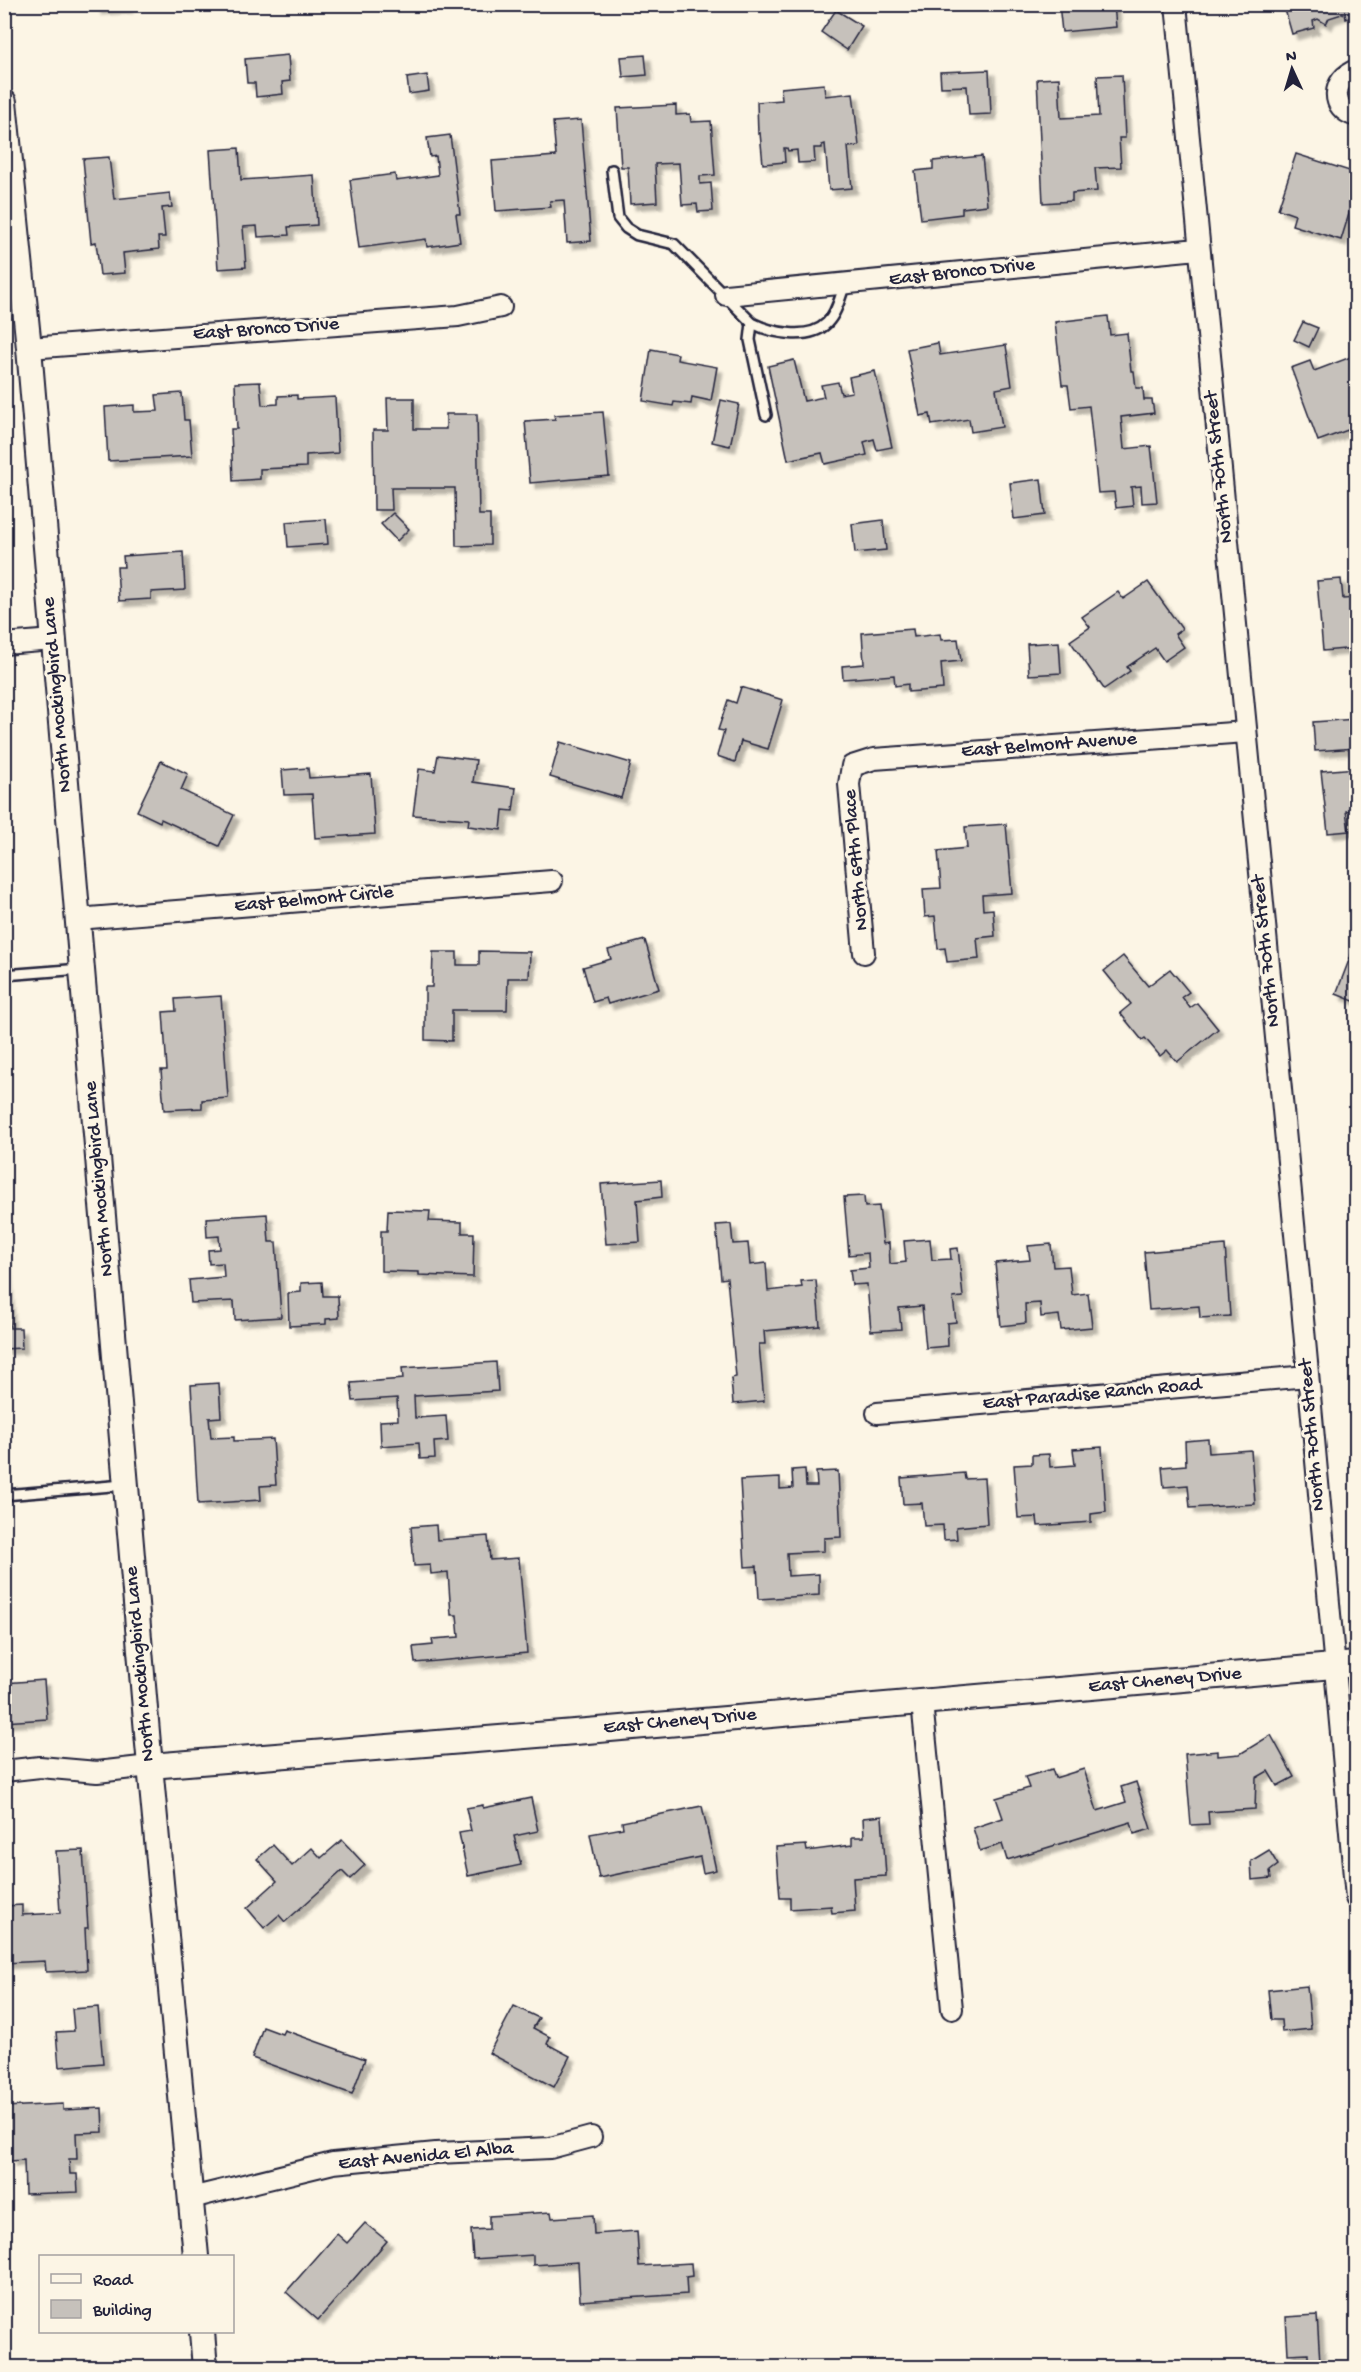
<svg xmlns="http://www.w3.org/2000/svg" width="1361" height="2372" viewBox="0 0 1361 2372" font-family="'Gochi Hand',sans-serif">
<defs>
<filter id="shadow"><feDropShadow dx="5.5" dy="5.5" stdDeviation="1.5" flood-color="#0004"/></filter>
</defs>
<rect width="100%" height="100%" fill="#fcf5e5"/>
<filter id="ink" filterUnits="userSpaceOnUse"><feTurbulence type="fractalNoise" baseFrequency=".0167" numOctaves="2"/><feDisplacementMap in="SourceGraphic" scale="12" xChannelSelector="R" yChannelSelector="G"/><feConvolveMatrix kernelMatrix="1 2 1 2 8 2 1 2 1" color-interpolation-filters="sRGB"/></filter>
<g filter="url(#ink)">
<g fill="#c6c1bb" stroke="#22223b" stroke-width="1.5" filter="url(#shadow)">
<polygon points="95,4 127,4 127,7 96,9"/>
<polygon points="1059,4 1114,4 1116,27 1062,32"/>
<polygon points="1281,4 1356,4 1356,16 1346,19 1345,13 1329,18 1326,24 1318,19 1313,21 1314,28 1292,34 1284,6 1281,7"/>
<polygon points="836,10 862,26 847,50 821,32"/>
<polygon points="288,55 290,81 282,82 283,94 256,97 255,83 247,83 245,59"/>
<polygon points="645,55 647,75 623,77 621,57"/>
<polygon points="989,70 991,114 969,115 967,86 941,87 940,72"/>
<polygon points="427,75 429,91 409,94 407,78"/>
<polygon points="1122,75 1125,138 1119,138 1121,167 1095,168 1097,191 1072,193 1072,201 1043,203 1037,79 1059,78 1061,118 1099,116 1097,76"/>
<polygon points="824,84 825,96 853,93 859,146 848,147 852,188 829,190 825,144 822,145 822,148 814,148 815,162 798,163 797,150 788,151 787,148 784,148 785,162 763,164 760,133 758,134 757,102 782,100 781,88"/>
<polygon points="676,105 676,115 690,114 691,122 711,121 715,175 700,176 700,184 711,183 713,211 698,212 697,204 682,205 679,163 655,164 657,202 630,204 628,167 621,167 617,108"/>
<polygon points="581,120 591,241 567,243 564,200 550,201 551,207 496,211 492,161 556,156 553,122"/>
<polygon points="450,135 460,214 456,214 460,242 427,247 426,239 359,248 350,180 395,174 396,181 438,175 436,156 430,157 427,138"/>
<polygon points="239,148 241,180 314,175 317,225 288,227 289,235 258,237 257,226 243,227 246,267 218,269 210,150"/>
<polygon points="1296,154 1356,173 1356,206 1352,204 1341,240 1292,225 1295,215 1278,209"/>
<polygon points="982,156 987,205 962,208 962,214 921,219 915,171 933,169 933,161"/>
<polygon points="109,157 114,199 170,193 172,207 162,208 165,237 158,237 159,249 123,253 125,273 100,275 96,242 91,243 83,159"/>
<polygon points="1108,316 1110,335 1127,333 1131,371 1134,371 1136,388 1143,388 1144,400 1152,400 1154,413 1121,417 1124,449 1151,446 1157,502 1142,503 1141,486 1131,487 1133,506 1116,508 1114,492 1098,493 1089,406 1071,408 1068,385 1062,385 1055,322"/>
<polygon points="1303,322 1318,328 1309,347 1294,340"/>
<polygon points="938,343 940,355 1006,345 1012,386 996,389 1002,427 971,432 969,419 932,425 930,414 920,416 907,349"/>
<polygon points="651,349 678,354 677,360 717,367 711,401 692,397 691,404 674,402 673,406 643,401"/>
<polygon points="1356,355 1356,427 1318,441 1291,368 1310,361 1314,371"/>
<polygon points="794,360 804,401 824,397 821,385 838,382 841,394 852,392 849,377 875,371 892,447 877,450 874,439 864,442 867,455 825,464 822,453 788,460 768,366"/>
<polygon points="260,382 262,405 278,404 278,396 297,395 297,399 335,397 338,453 306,455 306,467 260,469 260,479 233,481 231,429 237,429 235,383"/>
<polygon points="182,393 184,420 189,420 192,456 108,461 105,407 134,405 134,412 158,411 156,395"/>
<polygon points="387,398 414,398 414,429 446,429 446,414 477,414 479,515 490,515 490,545 456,546 455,488 391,488 392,510 374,510 373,430 388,430"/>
<polygon points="721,400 739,404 730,446 712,442"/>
<polygon points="603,412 609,476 530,483 525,421 555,419 554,415"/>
<polygon points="1041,479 1045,515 1014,519 1010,483"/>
<polygon points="393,513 409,529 397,541 381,524"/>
<polygon points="326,519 328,544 288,547 286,522"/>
<polygon points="883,520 886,550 855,553 852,524"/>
<polygon points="183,552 185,590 151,592 151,599 119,601 117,567 124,567 123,556"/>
<polygon points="1341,579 1343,599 1356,598 1356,648 1323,651 1317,581"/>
<polygon points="1148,582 1182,629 1175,634 1184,647 1164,661 1155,648 1127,667 1130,671 1104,689 1070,641 1090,627 1082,617 1118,592 1123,599"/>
<polygon points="913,629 914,637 940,634 941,640 958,639 961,661 941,663 943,689 908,692 908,684 895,686 894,675 843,679 842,666 864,664 862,633"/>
<polygon points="1059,642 1061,673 1029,675 1027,644"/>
<polygon points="741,687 783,700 768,749 741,741 735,762 717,756 724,731 718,730 728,700 736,703"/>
<polygon points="1356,719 1356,748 1315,751 1313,722"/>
<polygon points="560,742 631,763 621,798 550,777"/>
<polygon points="438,755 476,760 473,782 516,788 513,811 503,810 501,830 468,826 469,819 413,815 419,769 435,771"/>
<polygon points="161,761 188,774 181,790 234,815 219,846 161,819 160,822 137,811"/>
<polygon points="308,768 309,778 371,774 375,834 315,838 312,794 284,795 282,770"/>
<polygon points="1356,768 1356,810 1346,811 1349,831 1328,833 1321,771"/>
<polygon points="1006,824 1012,893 982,895 983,910 993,909 995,936 977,938 979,959 947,962 945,948 938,949 935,916 925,917 923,889 941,888 938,851 967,848 965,827"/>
<polygon points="645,940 659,989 608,1004 606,998 593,1002 583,967 611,959 608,950"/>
<polygon points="1356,942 1356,1002 1336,994"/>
<polygon points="479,951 530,952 529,978 508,978 507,1010 452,1010 452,1041 425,1040 425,987 432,987 433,952 457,952 457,965 479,965"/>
<polygon points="1123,956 1148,986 1170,969 1189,992 1182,997 1190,1008 1197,1003 1218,1029 1177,1062 1167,1050 1160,1056 1145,1038 1142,1040 1120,1013 1131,1004 1104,971"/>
<polygon points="221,996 228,1098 202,1100 202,1108 164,1110 161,1070 167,1070 163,1012 176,1011 175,999"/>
<polygon points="661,1180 662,1197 637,1200 640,1242 606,1244 601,1184"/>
<polygon points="864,1196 865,1207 879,1206 883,1244 889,1243 890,1264 906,1262 904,1241 930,1239 932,1260 951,1259 950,1249 958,1248 963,1297 953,1298 956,1322 947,1323 948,1346 926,1348 922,1306 899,1308 901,1329 871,1331 867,1284 852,1285 850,1270 869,1268 868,1253 849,1255 844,1197"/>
<polygon points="388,1210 430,1211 429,1221 462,1222 462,1233 474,1233 473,1277 419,1275 419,1272 381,1271 381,1231 387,1231"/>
<polygon points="267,1214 269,1242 276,1242 281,1317 235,1320 234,1301 191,1303 189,1280 224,1277 223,1263 209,1264 208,1250 220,1249 219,1236 207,1237 206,1218"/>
<polygon points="731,1224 733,1244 748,1243 750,1265 766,1263 768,1291 802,1287 801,1281 816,1280 820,1326 764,1331 765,1344 759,1344 764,1401 733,1404 731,1378 736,1377 727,1278 721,1279 716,1225"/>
<polygon points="4,1244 10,1328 21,1328 22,1348 4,1349"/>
<polygon points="1051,1244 1053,1267 1069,1266 1072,1295 1088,1293 1092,1327 1061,1330 1059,1315 1041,1317 1040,1303 1025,1304 1026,1323 1001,1326 995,1263 1030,1260 1028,1246"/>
<polygon points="1225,1245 1230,1316 1200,1318 1199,1306 1149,1310 1144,1252"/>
<polygon points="322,1282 323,1296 338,1296 339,1318 326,1319 326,1324 289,1326 288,1293 301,1292 301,1283"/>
<polygon points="496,1362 498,1391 414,1396 415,1418 446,1416 448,1441 434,1442 435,1458 420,1459 419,1443 381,1446 380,1421 398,1420 397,1398 353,1401 351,1383 403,1379 402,1368"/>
<polygon points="219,1383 221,1417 209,1418 211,1438 234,1437 234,1441 273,1439 276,1485 260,1486 261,1500 198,1504 191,1385"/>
<polygon points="1208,1439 1209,1453 1251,1450 1255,1504 1190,1508 1188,1485 1164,1487 1162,1467 1186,1465 1185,1441"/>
<polygon points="1102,1447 1106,1512 1091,1514 1091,1522 1038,1526 1037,1517 1018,1518 1014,1465 1032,1464 1032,1455 1049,1454 1050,1467 1075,1465 1073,1449"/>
<polygon points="805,1469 806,1486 817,1486 816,1472 838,1471 841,1537 824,1538 824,1551 787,1553 788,1576 819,1574 819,1595 759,1599 757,1566 745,1567 740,1480 780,1478 780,1489 793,1488 792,1470"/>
<polygon points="964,1473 965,1479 984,1478 987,1524 956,1527 957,1539 944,1540 943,1525 924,1526 922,1503 903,1504 901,1478"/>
<polygon points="436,1525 437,1540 488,1536 490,1560 519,1558 527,1653 415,1663 413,1647 433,1645 432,1639 459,1637 457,1615 451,1615 448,1572 431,1574 430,1565 414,1566 411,1527"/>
<polygon points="44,1680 47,1719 4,1722 4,1683"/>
<polygon points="1271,1735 1294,1777 1277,1786 1268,1771 1256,1778 1255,1809 1208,1812 1209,1824 1191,1825 1185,1754 1218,1751 1218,1756 1240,1754"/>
<polygon points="1052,1769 1055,1778 1084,1769 1097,1811 1126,1802 1121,1787 1136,1782 1151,1829 1134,1834 1131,1822 1007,1860 1002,1844 980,1851 973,1828 1003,1818 996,1798 1029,1788 1025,1777"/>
<polygon points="531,1798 538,1831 514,1836 521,1865 468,1876 459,1833 471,1831 466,1808 483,1805 483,1808"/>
<polygon points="702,1806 716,1870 703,1873 700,1857 599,1878 590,1834 623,1828 622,1822"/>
<polygon points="882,1816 886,1876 853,1878 855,1911 832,1913 831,1906 790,1909 790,1898 780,1898 776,1847 806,1845 807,1851 852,1845 852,1837 864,1837 863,1818"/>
<polygon points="342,1840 365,1865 350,1879 342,1871 285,1922 279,1915 264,1928 247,1908 277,1881 257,1859 273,1845 292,1866 312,1848 321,1858"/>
<polygon points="83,1850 88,1928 85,1928 87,1970 46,1972 45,1961 4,1963 4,1906 22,1905 22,1915 60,1913 56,1851"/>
<polygon points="1269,1850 1278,1865 1270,1871 1271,1878 1252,1880 1251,1861"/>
<polygon points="1307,1986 1311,2029 1282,2032 1281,2020 1271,2020 1268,1990"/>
<polygon points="514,2006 539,2018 533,2028 550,2037 547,2044 570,2056 554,2087 489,2053"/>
<polygon points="98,2007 103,2063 59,2067 56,2032 74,2031 72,2009"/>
<polygon points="263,2027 282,2034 284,2030 365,2059 352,2094 252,2058"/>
<polygon points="63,2104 63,2110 102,2108 103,2132 76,2133 77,2159 69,2159 70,2174 77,2174 78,2192 25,2194 24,2160 10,2161 9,2139 4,2139 4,2107"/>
<polygon points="551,2212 552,2218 593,2215 594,2234 637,2231 639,2266 691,2263 692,2276 686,2277 687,2294 580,2301 578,2262 533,2265 533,2255 473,2259 471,2230 489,2229 489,2216"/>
<polygon points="365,2223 387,2241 318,2320 286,2292 337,2234 347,2243"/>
<polygon points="1317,2315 1320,2362 1308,2362 1308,2353 1288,2354 1286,2317"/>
</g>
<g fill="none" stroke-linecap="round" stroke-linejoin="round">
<defs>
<g id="service">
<path d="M612,170L618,218L626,228L637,235L674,244L752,323C772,333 809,341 827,323C837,313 840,297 845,284"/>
<polyline points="752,323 750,340 766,415"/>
<polyline points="4,975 81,969"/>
<polyline points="4,1495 124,1485"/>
</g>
<g id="minor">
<polyline points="1176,4 1300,1286 1356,1898"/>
<path d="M1356,70C1332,79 1329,109 1356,116"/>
<polyline points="726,295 1198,249"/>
<polyline points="29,348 458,316 501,307"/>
<polyline points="4,644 53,640"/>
<polyline points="77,919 552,881"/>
<polyline points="864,953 849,784 852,766 874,759 1246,732"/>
<polyline points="877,1413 1308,1376"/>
<polyline points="922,1702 952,2009"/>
<polyline points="4,1771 40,1767 97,1772 150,1766"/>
<polyline points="191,2198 333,2163 436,2153 550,2148 591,2137"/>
</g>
<g id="tertiary">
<polyline points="4,102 29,348 148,1744 196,2256"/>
<polyline points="150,1766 587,1731 1356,1664"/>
<polyline points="202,2332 205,2368"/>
</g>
</defs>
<use href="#service" stroke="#22223b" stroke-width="14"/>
<use href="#minor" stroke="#22223b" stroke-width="24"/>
<use href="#tertiary" stroke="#22223b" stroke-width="28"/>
<use href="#service" stroke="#fcf5e5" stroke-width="9"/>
<use href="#minor" stroke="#fcf5e5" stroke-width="20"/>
<use href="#tertiary" stroke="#fcf5e5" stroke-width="24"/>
</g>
</g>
<g text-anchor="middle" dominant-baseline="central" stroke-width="6" stroke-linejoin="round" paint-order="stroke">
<g font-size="20" fill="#22223b" stroke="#fcf5e5">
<text transform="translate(962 273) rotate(-6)">East Bronco Drive</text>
<text transform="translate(266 330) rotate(-4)">East Bronco Drive</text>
<text transform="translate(1220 467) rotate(-96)">North 70th Street</text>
<text transform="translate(58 695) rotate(-95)">North Mockingbird Lane</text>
<text transform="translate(1049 746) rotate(-4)">East Belmont Avenue</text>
<text transform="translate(857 860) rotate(-95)">North 69th Place</text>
<text transform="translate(314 900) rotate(-5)">East Belmont Circle</text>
<text transform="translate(1267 951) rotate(-96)">North 70th Street</text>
<text transform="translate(100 1179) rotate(-95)">North Mockingbird Lane</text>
<text transform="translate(1092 1395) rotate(-5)">East Paradise Ranch Road</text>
<text transform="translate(1313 1435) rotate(-95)">North 70th Street</text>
<text transform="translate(141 1664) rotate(-95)">North Mockingbird Lane</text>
<text transform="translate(1165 1681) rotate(-5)">East Cheney Drive</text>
<text transform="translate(680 1722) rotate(-5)">East Cheney Drive</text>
<text transform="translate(426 2157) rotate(-5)">East Avenida El Alba</text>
</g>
</g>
<rect width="1361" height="2372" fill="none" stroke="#fcf5e5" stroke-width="24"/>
<rect x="12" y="12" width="1337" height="2348" fill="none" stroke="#22223b" stroke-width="2" filter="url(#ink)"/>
<rect x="39" y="2255" width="195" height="78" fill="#fcf5e5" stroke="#a5a1a1" stroke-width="1.5"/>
<rect x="51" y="2274" width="30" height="9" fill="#fcf5e5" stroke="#a5a1a1" stroke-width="1.5"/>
<text x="93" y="2285" font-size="18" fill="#22223b">Road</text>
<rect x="51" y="2300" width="30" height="18" fill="#c6c1bb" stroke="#a5a1a1" stroke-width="1.5"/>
<text x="93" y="2315" font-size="18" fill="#22223b">Building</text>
<g transform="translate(1292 69) rotate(356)" stroke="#fcf5e5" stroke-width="4.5" paint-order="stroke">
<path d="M0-4.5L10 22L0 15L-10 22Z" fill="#22223b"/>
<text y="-9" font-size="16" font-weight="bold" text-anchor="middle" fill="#22223b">N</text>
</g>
</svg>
